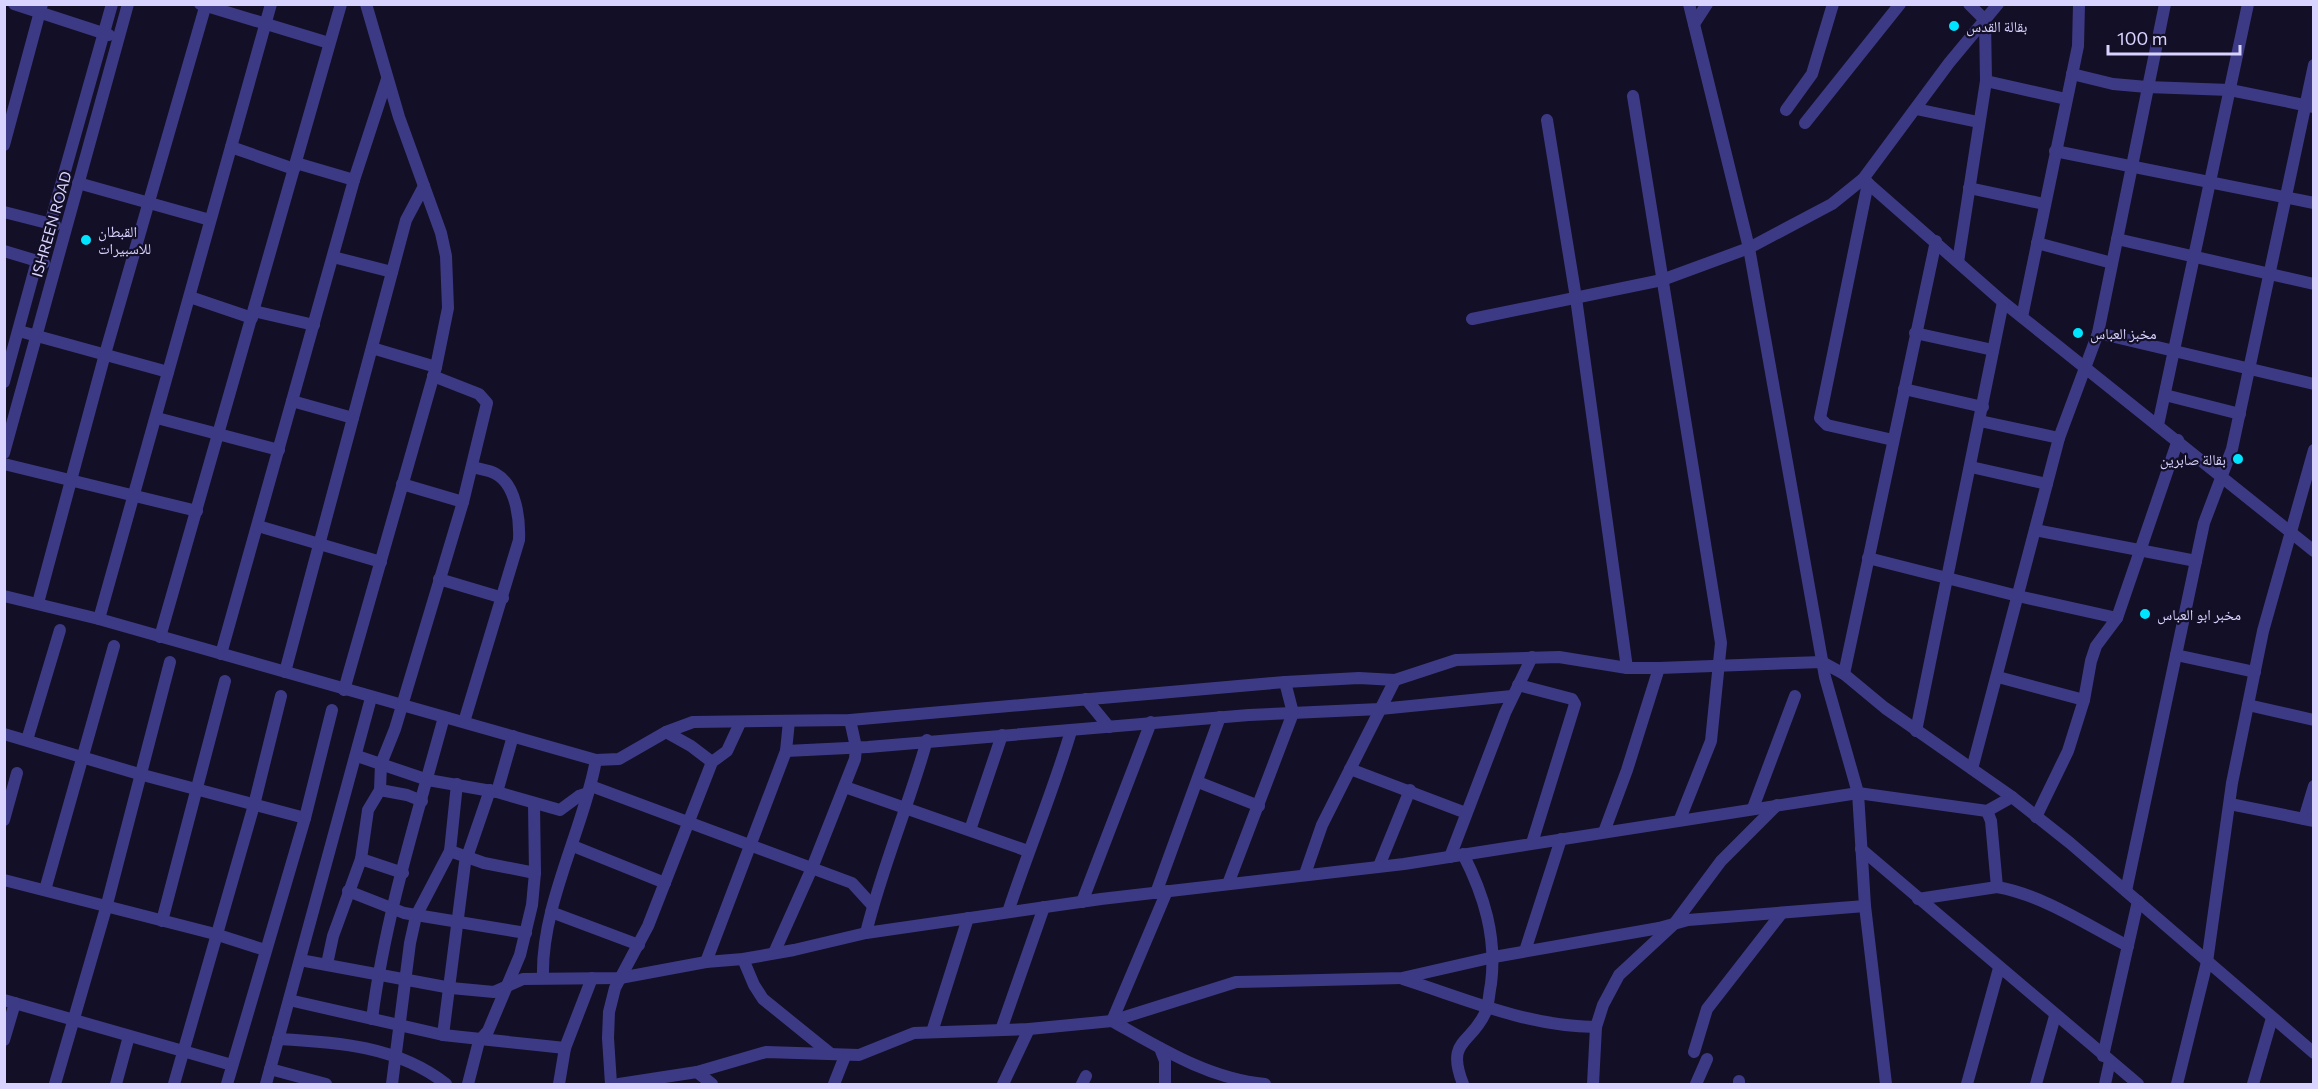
<svg xmlns="http://www.w3.org/2000/svg" width="2318" height="1089" viewBox="0 0 2318 1089" font-family="Commissioner,'Noto Naskh Arabic',sans-serif">
<rect width="100%" height="100%" fill="#130f26"/>
<g fill="none" stroke-linecap="round" stroke-linejoin="round">
<g stroke="#3d3a85" stroke-width="12">
<polyline points="14,4 109,35"/>
<polyline points="200,4 329,43"/>
<polyline points="1689,4 1749,248 1825,677 1858,793 1865,906 1886,1084"/>
<polyline points="1694,24 1707,4"/>
<polyline points="2072,74 2113,84 2147,87 2230,90 2314,107"/>
<polyline points="1986,81 2066,99"/>
<polyline points="1633,96 1721,643 1711,741 1680,819"/>
<polyline points="1916,109 1978,122"/>
<polyline points="1786,110 1812,74 1833,4"/>
<polyline points="1547,120 1576,298 1627,668"/>
<polyline points="1805,123 1900,4"/>
<polyline points="4,145 42,4"/>
<polyline points="231,147 294,169"/>
<polyline points="2055,151 2314,203"/>
<polyline points="296,163 354,180"/>
<polyline points="1863,179 2003,302 2314,551"/>
<polyline points="78,183 210,220"/>
<polyline points="1868,183 1820,418 1827,425 1893,440"/>
<polyline points="1969,188 2044,204"/>
<polyline points="4,212 55,225"/>
<polyline points="50,224 112,4"/>
<polyline points="2117,239 2314,284"/>
<polyline points="2037,243 2112,263"/>
<polyline points="4,251 44,263"/>
<polyline points="333,257 392,272"/>
<polyline points="1958,262 1986,81 1985,20 1969,4"/>
<polyline points="190,297 252,318"/>
<polyline points="254,311 314,325"/>
<polyline points="2022,317 2078,46 2079,4"/>
<polyline points="1472,319 1662,280 1749,248 1832,204 1863,179 1949,63 1998,4"/>
<polyline points="19,331 168,372"/>
<polyline points="1915,333 1993,350"/>
<polyline points="2098,333 2314,384"/>
<polyline points="372,348 436,367"/>
<polyline points="4,382 37,261"/>
<polyline points="1904,389 1983,407"/>
<polyline points="2165,395 2240,414"/>
<polyline points="292,401 353,418"/>
<polyline points="157,418 279,450"/>
<polyline points="1980,421 2059,438"/>
<polyline points="2158,425 2248,4"/>
<polyline points="4,453 128,4"/>
<polyline points="4,464 197,511"/>
<polyline points="1971,467 2047,484"/>
<polyline points="402,484 463,502"/>
<polyline points="258,526 381,562"/>
<polyline points="2035,530 2196,561"/>
<polyline points="1868,558 2018,596 2117,618"/>
<polyline points="439,579 503,598"/>
<polyline points="4,596 99,619 596,760 619,759 666,732 693,722 850,720 1285,682 1359,678 1395,680 1456,660 1559,657 1627,668 1659,668 1822,662 1844,674 1885,708 2012,797 2070,843 2314,1053"/>
<polyline points="38,603 105,354 206,4"/>
<polyline points="99,619 271,4"/>
<polyline points="160,637 341,4"/>
<polyline points="221,654 354,180 387,79"/>
<polyline points="2176,655 2255,672"/>
<polyline points="285,672 406,220 424,186"/>
<polyline points="1844,674 1936,241"/>
<polyline points="1998,677 2084,700"/>
<polyline points="1518,685 1572,699 1575,704 1532,843"/>
<polyline points="344,690 436,367 448,308 446,256 441,233 399,117 366,4"/>
<polyline points="1086,699 1109,727"/>
<polyline points="2248,705 2314,720"/>
<path d="M464,722L519,540C520,519 516,485 496,474C489,470 479,469 472,467"/>
<polyline points="1916,731 2003,302"/>
<polyline points="666,732 691,746 712,762"/>
<polyline points="4,734 139,774 305,818"/>
<polyline points="27,740 60,630"/>
<polyline points="786,751 868,747 1249,715 1380,709 1512,696"/>
<polyline points="357,756 428,780 497,792 560,810 579,796 588,793"/>
<polyline points="1350,769 1466,813"/>
<polyline points="1972,769 2059,438 2098,333 2165,4"/>
<polyline points="1198,782 1259,806"/>
<polyline points="591,786 852,883 873,906"/>
<polyline points="845,787 1028,851"/>
<polyline points="380,790 407,795 422,801"/>
<polyline points="497,792 513,736"/>
<polyline points="2230,804 2314,821"/>
<polyline points="1753,808 1795,696"/>
<polyline points="1987,811 1991,821 1997,887"/>
<polyline points="2036,817 2068,751 2084,700 2091,661 2096,646 2117,618 2178,440"/>
<polyline points="2304,819 2314,786"/>
<polyline points="4,820 17,773"/>
<polyline points="970,830 1002,735"/>
<polyline points="1604,832 1627,770 1659,668"/>
<polyline points="573,846 665,883"/>
<polyline points="1861,849 2138,1084"/>
<polyline points="450,851 484,863 535,873"/>
<path d="M1463,854C1484,895 1497,937 1491,984C1489,993 1489,1003 1486,1011C1472,1045 1445,1038 1463,1084"/>
<polyline points="1450,857 1505,713 1532,657"/>
<polyline points="361,859 403,873"/>
<polyline points="1379,866 1410,790"/>
<polyline points="1305,874 1322,825 1395,680"/>
<polyline points="4,880 215,934 265,950"/>
<polyline points="1228,884 1293,713 1285,682"/>
<polyline points="45,890 114,646"/>
<polyline points="348,891 404,913 526,933"/>
<path d="M1167,891L1112,1021C1160,1048 1209,1079 1265,1084"/>
<polyline points="2126,891 2204,523 2232,449 2314,65"/>
<polyline points="1156,893 1220,717"/>
<path d="M1918,899L1997,887C2043,895 2087,925 2128,946"/>
<polyline points="1082,902 1151,722"/>
<polyline points="551,912 639,945"/>
<path d="M1008,912C1028,851 1053,792 1071,731"/>
<polyline points="162,921 225,681"/>
<path d="M866,933C882,867 909,805 927,740"/>
<polyline points="1525,951 1561,839"/>
<polyline points="774,953 812,868 855,759 856,747 850,720"/>
<polyline points="743,959 754,985 763,999 831,1054"/>
<polyline points="300,960 451,988 494,992 523,979 620,978 706,962 743,959 794,950 866,933 1101,899 1404,864 1858,793 1987,811 2012,797"/>
<polyline points="706,962 786,751 789,721"/>
<polyline points="327,964 333,936 361,859 368,810 380,790 381,764 395,729 463,502 487,403 479,394 433,376"/>
<path d="M543,977C541,905 583,831 596,760"/>
<path d="M1403,979C1469,1000 1526,1026 1596,1027"/>
<polyline points="4,1000 232,1065"/>
<polyline points="289,1000 443,1035 565,1048"/>
<path d="M372,1019C385,917 417,816 444,717"/>
<polyline points="1001,1030 1044,907"/>
<polyline points="932,1032 968,918"/>
<polyline points="443,1035 465,863 490,790"/>
<path d="M278,1039C337,1042 398,1046 446,1084"/>
<polyline points="4,1040 15,1003"/>
<polyline points="1160,1048 1165,1061 1165,1084"/>
<polyline points="1694,1052 1707,1009 1781,914"/>
<polyline points="2103,1056 2138,901"/>
<polyline points="270,1069 326,1084"/>
<polyline points="697,1072 712,1084"/>
<polyline points="55,1084 106,908 170,662"/>
<polyline points="116,1084 129,1036"/>
<polyline points="174,1084 254,805 281,696"/>
<polyline points="227,1084 305,818 332,710"/>
<polyline points="266,1084 371,698"/>
<polyline points="392,1084 410,943 416,916 450,851 457,784"/>
<polyline points="468,1084 479,1041 488,1031 520,955 532,905 535,873 534,804"/>
<polyline points="559,1084 565,1048 592,978"/>
<polyline points="611,1084 608,1038 609,1012 615,988 648,926 712,762 727,751 740,723"/>
<polyline points="619,1084 697,1072 766,1052 859,1055 914,1033 1029,1029 1112,1021 1236,982 1402,978 1494,957 1659,928 1688,920 1865,906"/>
<polyline points="834,1084 845,1056"/>
<polyline points="1003,1084 1029,1029"/>
<polyline points="1082,1084 1086,1076"/>
<polyline points="1593,1084 1596,1027 1603,1005 1619,975 1674,924 1721,861 1777,805"/>
<polyline points="1696,1084 1707,1059"/>
<polyline points="1739,1084 1739,1081"/>
<polyline points="1967,1084 1999,968"/>
<polyline points="2036,1084 2055,1016"/>
<polyline points="2105,1084 2110,1061"/>
<polyline points="2177,1084 2207,962 2232,783 2263,631 2314,450"/>
<polyline points="2253,1084 2272,1018"/>
</g>
</g>
<g fill="#00e5ff" stroke="#130f26" stroke-width="2">
<circle cx="1954" cy="26" r="6"/>
<circle cx="86" cy="240" r="6"/>
<circle cx="2078" cy="333" r="6"/>
<circle cx="2238" cy="459" r="6"/>
<circle cx="2145" cy="614" r="6"/>
</g>
<g text-anchor="middle" dominant-baseline="central" stroke-width="4.5" stroke-linejoin="round" paint-order="stroke">
<g font-size="15" fill="#d9d4ff" stroke="#130f26" text-anchor="start">
<text x="1966" y="26">بقالة القدس</text>
<text x="98" y="231">القبطان<tspan x="98" dy="17">للاسبيرات</tspan></text>
<text x="2090" y="333">مخبز العباس</text>
<text x="2226" y="459" text-anchor="end">بقالة صابرين</text>
<text x="2157" y="614">مخبر ابو العباس</text>
</g>
<g font-size="15" fill="#d9d4ff" stroke="#130f26">
<text transform="translate(51 224) rotate(-74)">ISHREEN ROAD</text>
</g>
</g>
<rect width="2318" height="1089" fill="none" stroke="#d9d4ff" stroke-width="12"/>
<path d="M2108 45v9h132v-9" fill="none" stroke="#d9d4ff" stroke-width="3"/>
<text x="2117" y="45" font-size="18" fill="#d9d4ff" stroke="#130f26" stroke-width="4.5" paint-order="stroke">100 m</text>
</svg>
